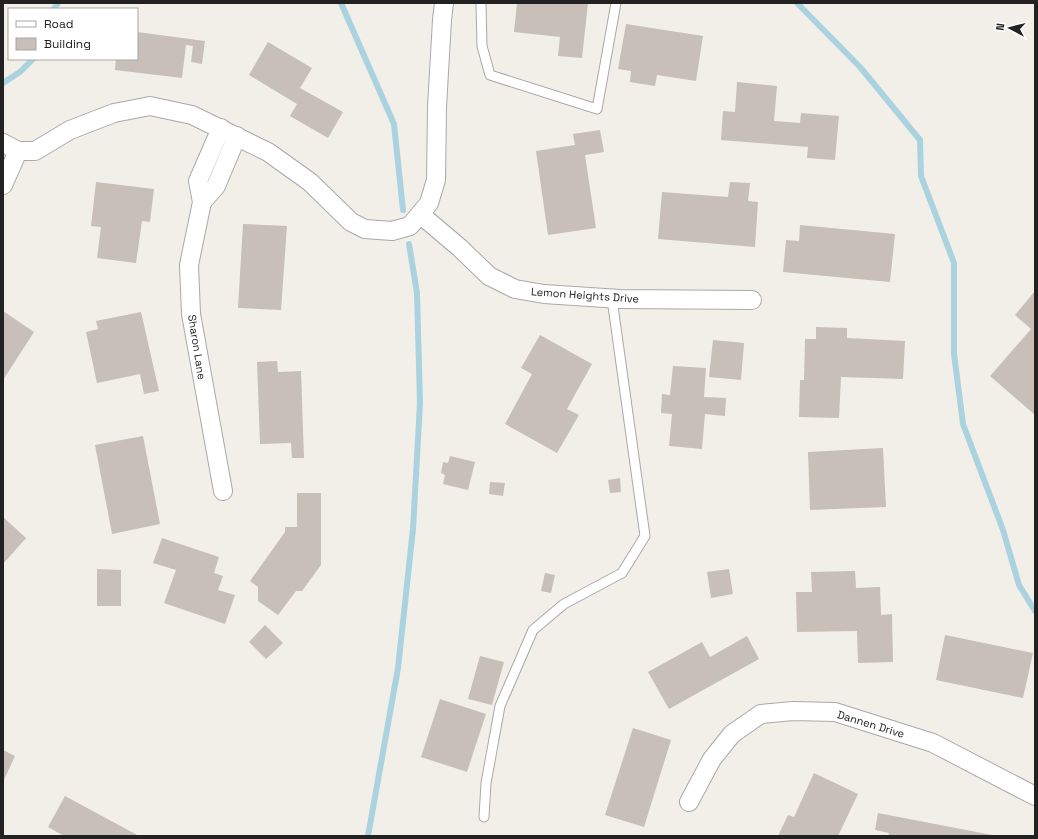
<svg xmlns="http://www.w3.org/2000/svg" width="1038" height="839" viewBox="0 0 1038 839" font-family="'Space Grotesk',sans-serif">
<rect width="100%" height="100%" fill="#f2efe9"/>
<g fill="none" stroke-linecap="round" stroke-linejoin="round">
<g stroke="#aad3df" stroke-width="6">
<polyline points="341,3 394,124 403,210"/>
<polyline points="797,3 860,67 920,140 921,176 954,263 954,354 963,424 1003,530 1019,585 1035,611"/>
<polyline points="54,9 58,3"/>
<polyline points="3,83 20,72 33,59"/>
<polyline points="368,836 398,668 413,529 420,403 417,293 409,244"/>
</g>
</g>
<g fill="#c7bfb8">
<polygon points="517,3 588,3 582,58 558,56 560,37 514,32"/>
<polygon points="626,24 703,36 696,81 657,75 655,86 630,82 631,71 618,69"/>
<polygon points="137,32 205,41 202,64 191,62 193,46 186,45 182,78 115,70 116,59 137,59"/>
<polygon points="268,42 312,68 300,88 343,112 328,138 290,116 297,104 249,75"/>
<polygon points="737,82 777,86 774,121 800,123 801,113 839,116 835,160 807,158 808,147 721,140 723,111 735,112"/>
<polygon points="600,130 604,152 585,155 596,228 548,235 536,151 575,145 573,134"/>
<polygon points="96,182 154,189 150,222 142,221 136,263 97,258 101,227 91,226"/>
<polygon points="730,182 750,183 748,201 758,202 755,247 658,239 662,192 728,197"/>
<polygon points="243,224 287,226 281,310 238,308"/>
<polygon points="800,225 895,234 890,282 783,272 786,240 799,241"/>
<polygon points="1035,291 1035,415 990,376 1031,329 1015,315"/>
<polygon points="3,311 34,332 3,380"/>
<polygon points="141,312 159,391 144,394 140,374 97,383 86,332 98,329 96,321"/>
<polygon points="816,327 847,328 847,338 905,341 903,379 841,377 839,418 799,417 800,380 804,380 805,339 816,339"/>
<polygon points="540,335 592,364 567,409 579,415 557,453 505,424 532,374 521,368"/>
<polygon points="713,340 744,343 741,380 709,377"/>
<polygon points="277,361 278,372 301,371 304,458 292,458 291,443 260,444 257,362"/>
<polygon points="673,366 706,368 704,397 726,398 725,416 705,414 702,449 669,446 672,414 661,413 662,394 670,395"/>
<polygon points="143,436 160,524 112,534 95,445"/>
<polygon points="883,448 886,507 810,510 808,452"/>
<polygon points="450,456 475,462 468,490 443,484 445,475 441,473 443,462 448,463"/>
<polygon points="620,478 621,492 610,493 608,480"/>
<polygon points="490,482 505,483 503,496 489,494"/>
<polygon points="297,493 321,493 321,565 302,591 296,591 278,615 258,601 258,587 250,581 285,532 285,527 297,527"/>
<polygon points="3,517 26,538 3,564"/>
<polygon points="162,538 219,557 214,573 223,576 218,590 235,595 225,624 164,603 176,570 153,563"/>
<polygon points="97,569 121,570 121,606 97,606"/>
<polygon points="729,569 733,594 711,598 707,572"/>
<polygon points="855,571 856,588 880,587 881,615 892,614 893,662 858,663 857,631 797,632 796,592 812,592 811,572"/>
<polygon points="545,573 555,575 551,593 541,591"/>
<polygon points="265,625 283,643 266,659 249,642"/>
<polygon points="945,635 1033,653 1023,698 936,680"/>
<polygon points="747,636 759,659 669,709 648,672 702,642 710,657"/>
<polygon points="480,656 504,662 492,705 468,699"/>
<polygon points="440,699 486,714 467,772 421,757"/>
<polygon points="633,728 671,740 644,827 605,815"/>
<polygon points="3,750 15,756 3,782"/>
<polygon points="814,773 858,794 838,836 778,836 788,815 794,817"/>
<polygon points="65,796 139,836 64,836 48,827"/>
<polygon points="878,813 992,835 992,836 888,836 889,833 875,830"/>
</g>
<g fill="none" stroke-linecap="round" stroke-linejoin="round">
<defs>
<g id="lane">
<polyline points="481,3 482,46 490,75 597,109 616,3"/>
<polyline points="484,817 486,783 500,706 533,630 564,604 622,573 645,536 612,299"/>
</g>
<g id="street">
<polyline points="221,128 198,181 202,202 189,265 191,314 223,491"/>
<polyline points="3,143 18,151 35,151 70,130 114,113 150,106 192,115 268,152 310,182 351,222 365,229 392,231 410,226 429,203 436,180 437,107 442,20 444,3"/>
<polyline points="3,185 18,151"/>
<polyline points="202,202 216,186 237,136"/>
<polyline points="421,215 460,248 489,276 515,289 544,294 620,299 752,300"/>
<polyline points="689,802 712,759 732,734 761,714 793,711 835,712 933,743 1035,796"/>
</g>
</defs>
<use href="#lane" stroke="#a9a9a9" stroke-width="11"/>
<use href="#street" stroke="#a9a9a9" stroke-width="20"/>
<use href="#lane" stroke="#fff" stroke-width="9"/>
<use href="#street" stroke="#fff" stroke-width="18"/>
</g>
<g text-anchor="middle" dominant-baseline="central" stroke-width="3.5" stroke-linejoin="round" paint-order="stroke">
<g font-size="11" fill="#222" stroke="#fff">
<text transform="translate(585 295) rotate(4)">Lemon Heights Drive</text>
<text transform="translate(197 347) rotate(81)">Sharon Lane</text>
<text transform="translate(871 724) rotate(17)">Dannen Drive</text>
</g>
</g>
<rect width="1038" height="839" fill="none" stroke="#222222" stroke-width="8"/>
<rect x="8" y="8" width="130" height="52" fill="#ffffff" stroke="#a7a7a7"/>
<rect x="16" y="21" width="20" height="6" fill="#ffffff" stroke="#a7a7a7"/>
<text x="44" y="28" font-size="12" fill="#222222">Road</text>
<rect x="16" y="38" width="20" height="12" fill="#c7bfb8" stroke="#a7a7a7"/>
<text x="44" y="48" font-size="12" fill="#222222">Building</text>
<g transform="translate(1010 28) rotate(277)" stroke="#ffffff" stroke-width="3" paint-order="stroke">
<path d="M0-3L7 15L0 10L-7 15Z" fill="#222222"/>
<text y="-6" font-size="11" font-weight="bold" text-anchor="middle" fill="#222222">N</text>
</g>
</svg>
